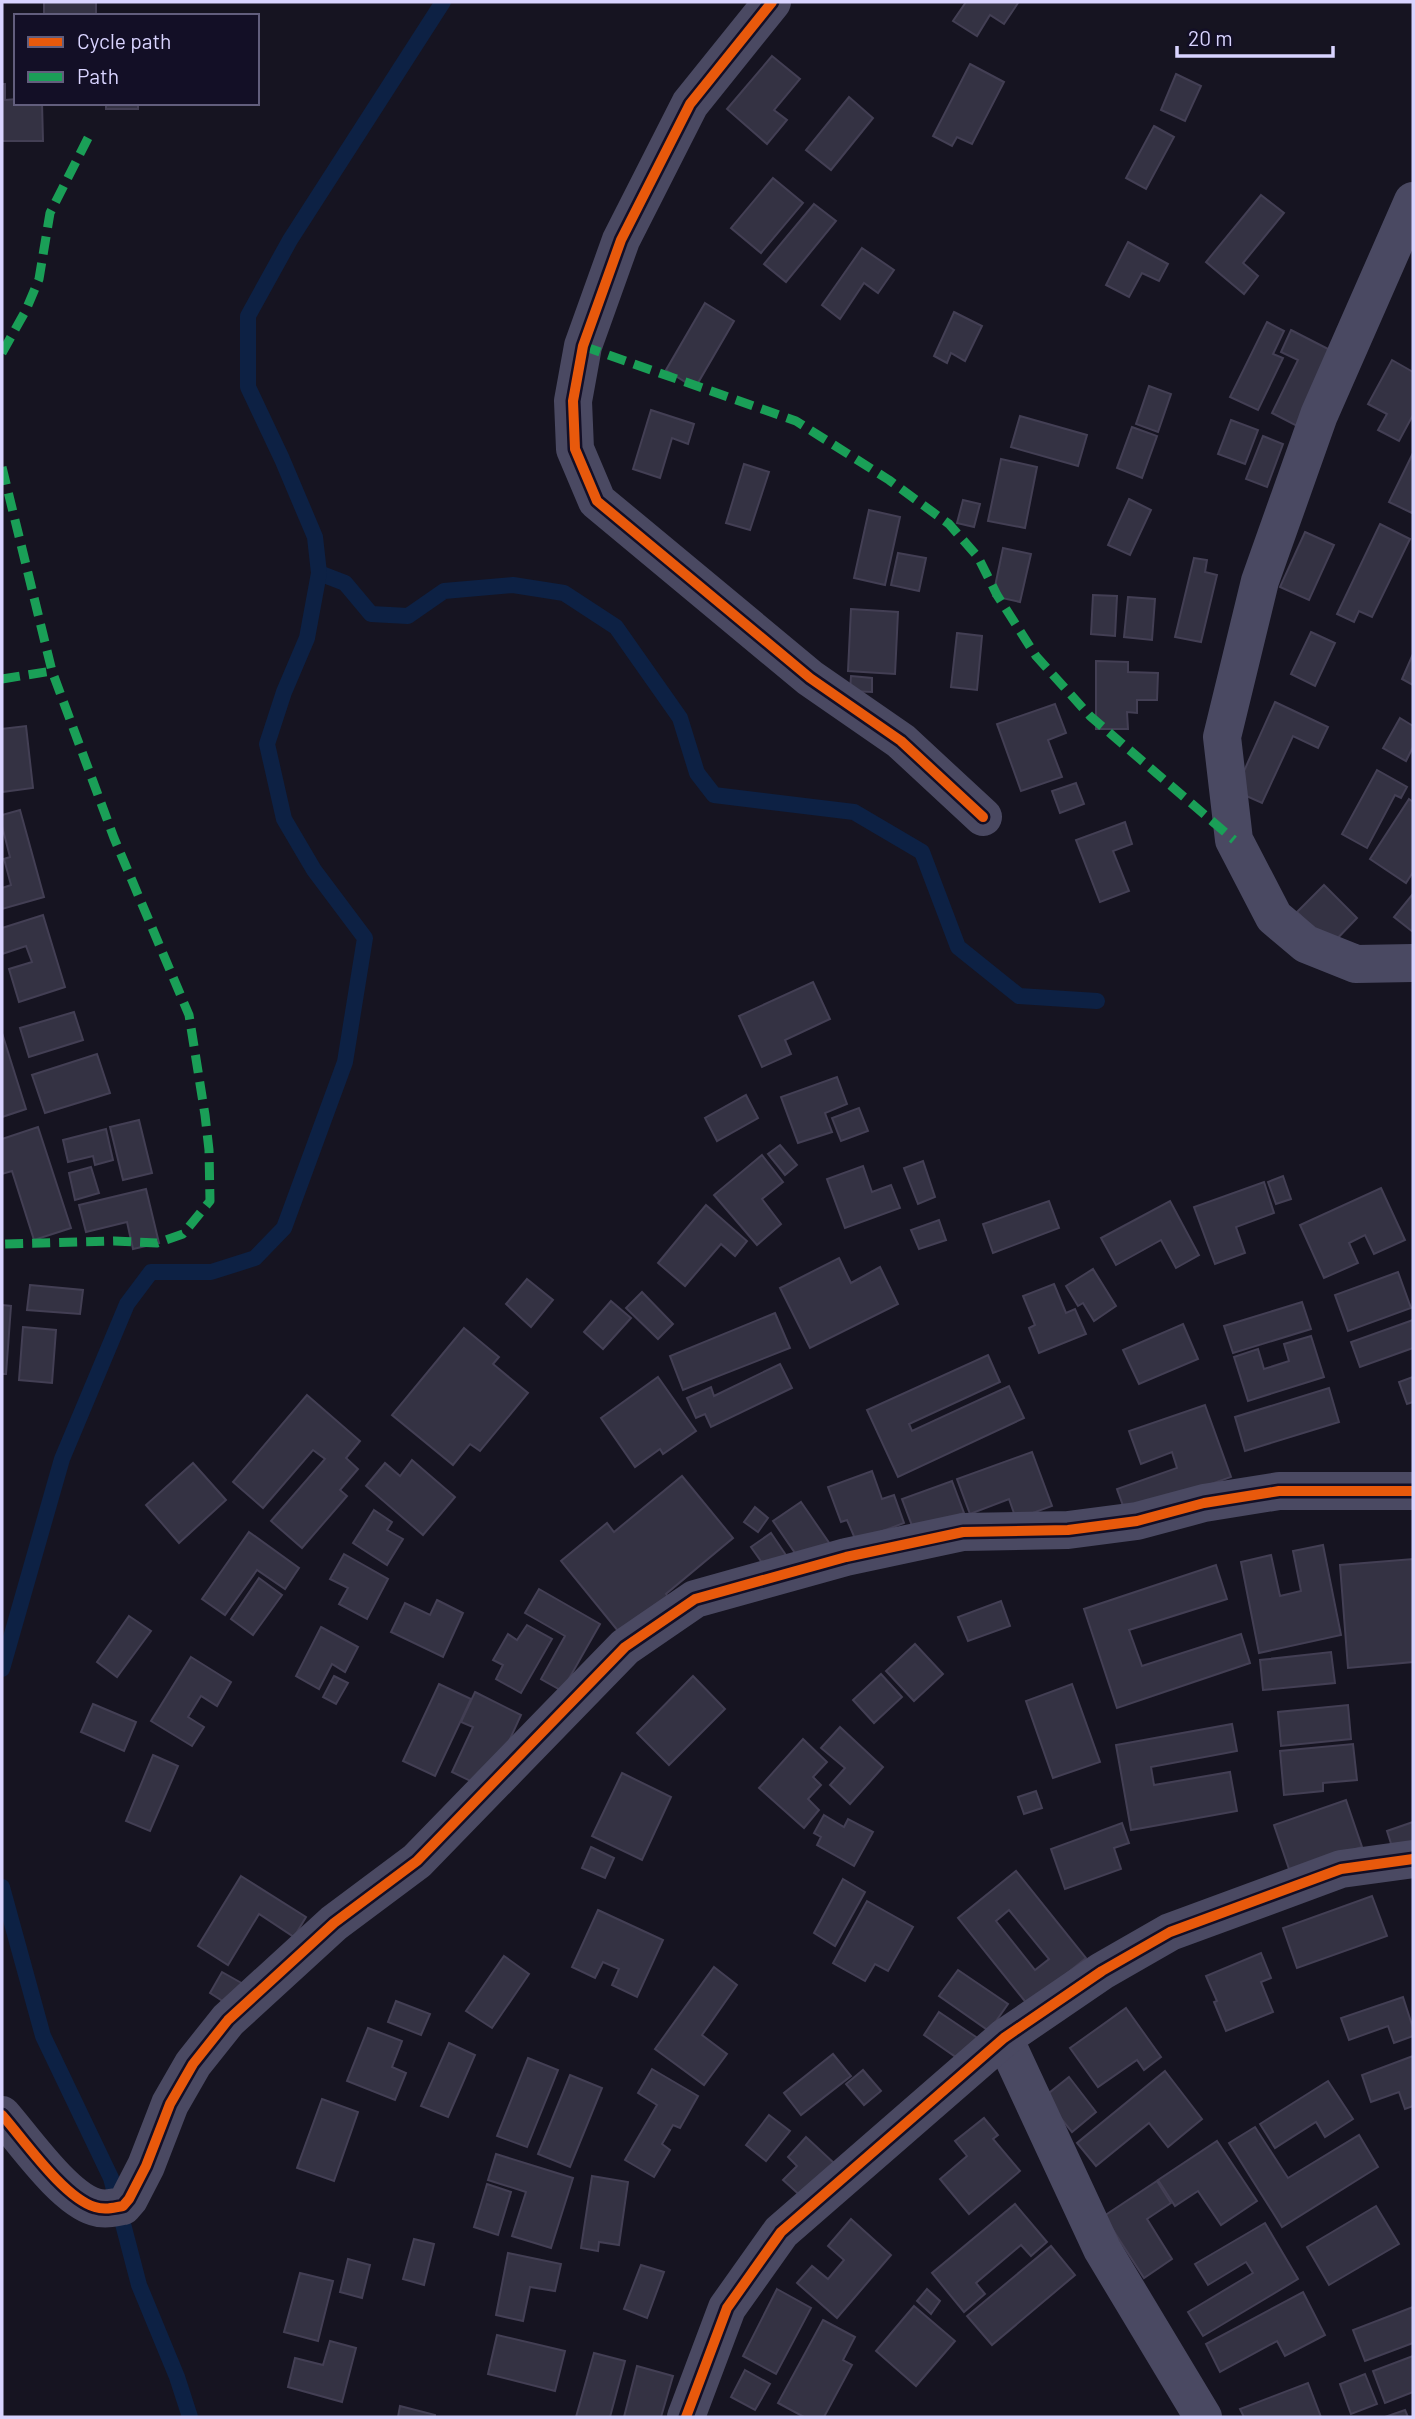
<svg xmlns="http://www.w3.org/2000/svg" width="1415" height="2419" viewBox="0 0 1415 2419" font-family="Barlow,sans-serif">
<rect width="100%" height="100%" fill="#161421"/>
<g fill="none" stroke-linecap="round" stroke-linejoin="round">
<g stroke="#0d2144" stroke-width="16">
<polyline points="319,573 345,583 371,614 408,616 444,591 513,585 564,593 616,627 680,718 697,773 714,795 854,812 922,852 958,947 1019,996 1097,1001"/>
<polyline points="2,1669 62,1459 127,1304 151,1272 211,1272 255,1258 284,1228 345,1062 365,938 314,870 284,819 267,744 284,692 307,638 319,573 315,537 282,459 248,387 248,316 290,240 443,2"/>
<polyline points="2,1887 43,2036 111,2178 139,2285 177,2377 190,2417"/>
</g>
</g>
<g fill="#343243" stroke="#433f54" stroke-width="2" fill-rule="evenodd">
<polygon points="44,2 96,2 96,14 44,16"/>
<polygon points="966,2 1017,2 1018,3 1004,24 990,15 977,36 953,21"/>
<polygon points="772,56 800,79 774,110 787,120 767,144 727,109"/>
<polygon points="970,64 1004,82 972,144 957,137 952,146 933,136"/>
<polygon points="1176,74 1201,86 1185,121 1161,110"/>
<polygon points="2,84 5,84 5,100 16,99 16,103 42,103 43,141 2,141"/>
<polygon points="849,97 873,118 831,170 806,150"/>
<rect x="106" y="103" width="32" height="6"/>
<polygon points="1154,126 1174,137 1146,189 1126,178"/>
<polygon points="773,178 803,203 761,253 731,228"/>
<polygon points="1261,195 1284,213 1243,263 1258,276 1244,294 1206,262"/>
<polygon points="814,204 836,221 786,282 764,264"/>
<polygon points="1128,242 1168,264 1159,281 1142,273 1129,297 1106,285"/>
<polygon points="862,248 894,270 878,293 864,283 840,319 822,305"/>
<polygon points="705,303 734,321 695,388 666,370"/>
<polygon points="954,312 982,326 965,361 951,353 947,363 934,356"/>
<polygon points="1267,322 1284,331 1273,354 1283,358 1258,410 1230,397"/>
<polygon points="1291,330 1334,352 1297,426 1272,413 1298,360 1281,352"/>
<polygon points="1392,360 1413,372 1413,415 1399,441 1378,430 1387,414 1368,404"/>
<polygon points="1149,386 1171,394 1158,432 1136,424"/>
<polygon points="651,410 694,424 688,444 672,438 660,478 633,469"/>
<polygon points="1020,416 1087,435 1078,466 1011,447"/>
<polygon points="1231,420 1258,430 1245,464 1218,454"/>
<polygon points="1132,427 1157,436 1142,478 1117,468"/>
<polygon points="1263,436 1283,444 1267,487 1246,479"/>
<polygon points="1413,453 1413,510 1412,513 1389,502"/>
<polygon points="1001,459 1037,467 1025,528 988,521"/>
<polygon points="744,464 769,472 750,530 726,523"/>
<polygon points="1129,499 1151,510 1130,555 1108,545"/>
<polygon points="963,500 980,504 974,527 957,523"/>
<polygon points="869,510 900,517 885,585 854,578"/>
<polygon points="1380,524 1410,539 1372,617 1359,611 1354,622 1337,614"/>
<polygon points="1305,532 1334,545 1309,600 1280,587"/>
<polygon points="1003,548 1031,554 1020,602 993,596"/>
<polygon points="898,553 926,558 919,591 891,585"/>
<polygon points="1194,558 1207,560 1205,572 1217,575 1201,642 1175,637"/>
<polygon points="1093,595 1117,596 1115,636 1091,634"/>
<polygon points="1128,597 1155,599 1152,640 1124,637"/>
<polygon points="851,609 898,612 895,674 848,671"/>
<polygon points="1311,632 1335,643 1315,686 1291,674"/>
<polygon points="957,633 982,636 977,690 951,687"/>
<polygon points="1413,654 1413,685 1402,679"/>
<polygon points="1096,661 1128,662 1128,672 1158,673 1157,700 1137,700 1137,713 1127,712 1128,729 1096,729"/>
<polygon points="851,676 872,678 872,692 850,691"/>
<polygon points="1275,702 1328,727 1318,748 1293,736 1262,803 1235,791"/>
<polygon points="1055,704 1066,733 1048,740 1062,777 1021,791 997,724"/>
<polygon points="1400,718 1413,726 1413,747 1406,761 1383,748"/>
<polygon points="26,726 33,788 2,792 2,729"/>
<polygon points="1377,770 1407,787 1401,798 1395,795 1367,848 1342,834"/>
<polygon points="1076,783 1084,804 1060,813 1052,791"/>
<polygon points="1409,799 1413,802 1413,872 1406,883 1370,859"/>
<polygon points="20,810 44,897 2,909 2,888 11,885 4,859 10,857 2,826 2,815"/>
<polygon points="1125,822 1132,844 1113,851 1129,891 1100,902 1076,840"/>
<polygon points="1324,885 1357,918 1331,945 1297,912"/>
<polygon points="1412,895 1413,896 1413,932 1394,917"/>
<polygon points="43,915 65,987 19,1002 9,969 32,962 26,946 2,954 2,928"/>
<polygon points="813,982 830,1019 785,1040 791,1054 762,1067 739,1016"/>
<polygon points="74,1012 83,1040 29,1057 20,1028"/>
<polygon points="2,1033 26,1109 2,1117"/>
<polygon points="97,1054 110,1093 45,1113 32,1075"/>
<polygon points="837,1077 847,1104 825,1113 832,1132 798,1143 781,1097"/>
<polygon points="746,1095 758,1118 717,1141 705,1118"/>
<polygon points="859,1108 868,1131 841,1141 832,1118"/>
<polygon points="139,1120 152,1173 123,1180 110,1127"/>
<polygon points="38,1127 71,1228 34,1240 12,1171 2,1174 2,1139"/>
<polygon points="106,1129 113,1160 95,1165 93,1156 68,1162 63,1140"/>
<polygon points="780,1145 797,1165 785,1175 768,1154"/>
<polygon points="762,1155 783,1182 762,1199 781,1224 757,1245 714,1195"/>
<polygon points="923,1161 935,1197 918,1204 904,1168"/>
<polygon points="863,1166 872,1192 891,1185 900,1208 845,1228 827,1179"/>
<polygon points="91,1167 99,1193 75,1200 69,1173"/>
<polygon points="1283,1176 1291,1199 1276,1204 1268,1182"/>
<polygon points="1264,1182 1274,1213 1236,1227 1245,1253 1215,1264 1194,1207"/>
<polygon points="1381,1188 1405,1240 1374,1254 1365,1235 1349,1243 1358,1263 1324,1278 1300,1225"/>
<polygon points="146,1189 159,1243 133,1249 127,1222 86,1232 79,1205"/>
<polygon points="1049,1201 1059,1228 993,1253 983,1224"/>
<polygon points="1170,1201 1199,1255 1176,1268 1161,1240 1116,1265 1101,1238"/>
<polygon points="706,1205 747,1241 735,1256 721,1244 685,1286 658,1263"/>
<polygon points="939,1220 946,1240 919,1249 911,1230"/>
<polygon points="839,1258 851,1283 880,1267 898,1304 810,1348 780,1288"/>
<polygon points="1093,1269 1116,1306 1094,1321 1083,1303 1078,1306 1066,1286"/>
<polygon points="1398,1272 1411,1308 1348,1331 1335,1295"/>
<polygon points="527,1279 553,1300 531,1327 506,1304"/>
<polygon points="1054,1284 1066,1313 1075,1309 1086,1334 1039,1353 1029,1328 1035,1325 1023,1296"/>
<polygon points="30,1285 83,1290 80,1314 27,1310"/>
<polygon points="642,1292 673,1324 658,1339 626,1308"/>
<polygon points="611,1301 631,1318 603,1349 584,1332"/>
<polygon points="1302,1302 1311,1329 1233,1353 1224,1326"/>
<polygon points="2,1305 11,1306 6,1374 2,1374"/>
<polygon points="775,1313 790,1348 683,1390 670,1356"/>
<polygon points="1413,1320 1413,1348 1360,1367 1351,1342"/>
<polygon points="1183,1324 1198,1359 1139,1384 1123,1350"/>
<polygon points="23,1327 56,1330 52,1383 19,1380"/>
<polygon points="464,1328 499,1357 493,1364 528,1393 480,1451 470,1444 453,1465 392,1415"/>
<polygon points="1311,1336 1324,1377 1248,1401 1234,1357 1258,1349 1264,1369 1289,1361 1284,1344"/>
<polygon points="988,1355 1000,1382 909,1424 912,1431 1009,1386 1024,1418 898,1477 867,1410"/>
<polygon points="780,1364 792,1388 711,1427 705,1414 696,1418 687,1398 711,1387 714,1396"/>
<polygon points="658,1377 696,1431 663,1454 660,1449 635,1467 601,1418"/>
<polygon points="1413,1377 1413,1402 1407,1404 1399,1382"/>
<polygon points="1329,1388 1339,1422 1245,1451 1235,1417"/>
<polygon points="307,1395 360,1441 346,1458 358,1469 340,1490 347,1496 302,1548 271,1521 325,1459 313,1450 263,1508 233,1482"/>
<polygon points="1205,1405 1231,1477 1126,1514 1117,1489 1177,1468 1172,1452 1141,1464 1129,1431"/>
<polygon points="1032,1452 1052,1506 1016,1519 1009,1499 970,1514 957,1479"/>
<polygon points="412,1460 455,1497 423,1535 366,1486 385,1463 400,1476"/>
<polygon points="193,1463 226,1500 179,1543 146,1505"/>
<polygon points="872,1471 882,1499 894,1495 904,1523 856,1541 847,1520 841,1522 828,1487"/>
<polygon points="682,1476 733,1538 666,1594 673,1603 627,1642 561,1561 607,1523 614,1532"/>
<polygon points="952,1481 964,1513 914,1531 902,1499"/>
<polygon points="801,1502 832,1547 804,1566 773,1521"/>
<polygon points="755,1507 768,1518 758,1532 744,1522"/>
<polygon points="374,1510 392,1522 387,1530 403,1539 387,1565 353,1543"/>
<polygon points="249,1532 299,1568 285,1589 257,1570 225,1615 202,1599"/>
<polygon points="771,1533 794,1567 775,1581 751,1547"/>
<polygon points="1323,1545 1341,1635 1259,1653 1241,1562 1271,1555 1280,1596 1301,1591 1293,1551"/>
<polygon points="344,1554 388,1579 367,1619 339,1604 348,1588 330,1579"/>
<polygon points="1413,1559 1413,1662 1348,1668 1340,1565"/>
<polygon points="1216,1565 1227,1599 1129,1630 1142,1666 1241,1634 1250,1663 1117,1708 1084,1609"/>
<polygon points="259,1578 282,1595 253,1635 231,1619"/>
<polygon points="539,1589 600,1624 562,1691 541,1679 565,1636 525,1613"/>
<polygon points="437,1600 463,1613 443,1657 391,1632 405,1603 430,1615"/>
<polygon points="1001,1601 1010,1626 968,1641 958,1617"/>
<polygon points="129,1616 151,1631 117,1677 97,1662"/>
<polygon points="527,1625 552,1639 521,1693 496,1679 503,1665 493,1660 508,1634 517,1640"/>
<polygon points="321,1627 358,1647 345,1672 332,1664 319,1689 296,1676"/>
<polygon points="915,1644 943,1674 914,1701 886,1671"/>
<polygon points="1331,1652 1335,1683 1263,1690 1260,1660"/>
<polygon points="191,1657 231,1682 217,1706 201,1696 188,1717 204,1727 192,1746 151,1721"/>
<polygon points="881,1674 902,1697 874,1723 853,1700"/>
<polygon points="334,1676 348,1683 336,1704 323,1697"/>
<polygon points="693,1676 725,1709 669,1765 637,1733"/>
<polygon points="439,1684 471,1699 435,1776 403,1761"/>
<polygon points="1072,1684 1100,1762 1053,1778 1026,1701"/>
<polygon points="475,1692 521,1715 487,1789 452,1772 473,1727 461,1722"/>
<polygon points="93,1704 136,1722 124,1751 81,1732"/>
<polygon points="1348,1705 1351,1739 1281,1746 1278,1712"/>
<polygon points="1232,1724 1237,1751 1151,1767 1154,1785 1230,1772 1237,1811 1131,1830 1116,1745"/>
<polygon points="840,1727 883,1767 850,1804 830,1785 845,1768 821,1748"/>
<polygon points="803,1739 827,1762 813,1777 821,1785 808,1799 819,1810 804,1828 759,1788"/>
<polygon points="1353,1744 1357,1780 1323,1783 1323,1791 1284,1795 1280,1751"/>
<polygon points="153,1755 178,1766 150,1831 126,1821"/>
<polygon points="622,1773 671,1797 642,1860 592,1836"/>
<polygon points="1036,1791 1042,1808 1024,1814 1018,1797"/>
<polygon points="1346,1800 1362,1847 1290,1872 1274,1825"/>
<polygon points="824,1815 844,1827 848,1819 873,1832 854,1866 817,1845 821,1837 814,1833"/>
<polygon points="1413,1822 1413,1846 1394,1853 1387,1831"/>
<polygon points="1122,1823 1129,1843 1114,1848 1121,1869 1065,1889 1051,1849"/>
<polygon points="591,1847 614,1858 605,1878 582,1868"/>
<path d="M1016,1871L1086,1958L1028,2005L958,1918ZM1009,1910L1049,1959L1035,1970L996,1921Z"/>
<polygon points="241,1876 306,1917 294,1937 259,1914 228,1965 198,1946"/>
<polygon points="843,1879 865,1892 835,1946 814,1933"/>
<polygon points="1372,1896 1387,1936 1297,1968 1283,1928"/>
<polygon points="867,1901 913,1927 888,1971 875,1964 865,1981 833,1963"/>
<polygon points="598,1910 663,1940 637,1997 612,1985 619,1969 603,1962 595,1978 572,1967"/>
<polygon points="1261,1953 1271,1978 1261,1982 1273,2012 1226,2031 1214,2002 1217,2001 1206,1976"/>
<polygon points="504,1956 529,1974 492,2028 466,2011"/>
<polygon points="714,1967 737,1985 702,2035 727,2054 704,2085 655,2049"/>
<polygon points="958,1970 1008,2004 989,2031 939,1996"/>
<polygon points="222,1972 245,1985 232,2007 210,1993"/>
<polygon points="1403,1997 1413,2028 1413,2036 1394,2043 1388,2026 1349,2040 1341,2018"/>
<polygon points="396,2001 430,2014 421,2035 388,2022"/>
<polygon points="1126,2008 1161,2057 1144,2070 1137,2060 1098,2087 1070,2048"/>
<polygon points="939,2012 979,2039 963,2062 924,2035"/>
<polygon points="368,2028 402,2041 392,2067 406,2073 395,2100 347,2081"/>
<polygon points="449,2043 475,2055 448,2117 421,2106"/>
<polygon points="833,2054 851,2076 801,2115 784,2093"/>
<polygon points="1413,2056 1413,2106 1405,2109 1399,2092 1371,2102 1362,2075"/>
<polygon points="528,2058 558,2070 527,2147 497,2136"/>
<polygon points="652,2069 698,2096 680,2128 673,2125 662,2144 670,2150 654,2177 625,2160 657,2105 638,2093"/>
<polygon points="863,2070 881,2091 864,2105 846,2084"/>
<polygon points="1165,2071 1202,2119 1168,2147 1149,2123 1096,2166 1077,2143"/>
<polygon points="570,2075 602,2088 570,2167 538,2154"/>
<polygon points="1069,2077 1096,2112 1072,2132 1044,2097"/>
<polygon points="1328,2081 1353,2119 1325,2137 1316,2122 1275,2148 1260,2124"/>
<polygon points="322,2099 358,2112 334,2181 297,2168"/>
<polygon points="769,2115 790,2131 766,2161 746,2145"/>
<polygon points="984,2118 998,2135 993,2139 1020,2171 969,2214 940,2179 967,2156 955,2141"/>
<polygon points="1255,2127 1288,2178 1359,2135 1378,2167 1282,2227 1229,2143"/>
<polygon points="806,2137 835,2164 803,2198 783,2180 797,2166 788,2157"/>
<polygon points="1217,2141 1257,2201 1221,2225 1198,2191 1175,2206 1158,2180"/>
<polygon points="496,2154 573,2178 551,2248 512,2236 526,2192 488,2180"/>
<polygon points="592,2176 628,2182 619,2245 599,2242 598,2251 581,2248"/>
<polygon points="1157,2181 1171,2203 1147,2219 1172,2259 1144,2278 1104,2216"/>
<polygon points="487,2184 511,2192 498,2235 474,2227"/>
<polygon points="1015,2204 1047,2242 1031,2256 1021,2245 976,2283 985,2294 964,2312 932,2273"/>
<polygon points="1376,2206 1399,2244 1329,2285 1307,2247"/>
<polygon points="851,2219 891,2255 837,2318 797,2283 812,2266 828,2279 844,2260 828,2246"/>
<polygon points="1265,2223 1298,2279 1203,2336 1188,2312 1253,2273 1246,2262 1208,2285 1195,2264"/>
<polygon points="414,2239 434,2244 424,2285 403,2279"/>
<polygon points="1051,2246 1075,2275 992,2345 967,2316"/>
<polygon points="508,2253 561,2264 555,2291 530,2287 523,2321 496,2315"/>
<polygon points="348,2259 370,2265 362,2298 340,2292"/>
<polygon points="641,2265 664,2272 647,2318 624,2309"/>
<polygon points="300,2273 333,2281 318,2341 284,2332"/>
<polygon points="777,2289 811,2308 776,2374 743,2356"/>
<polygon points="927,2289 940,2301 931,2314 917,2301"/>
<polygon points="1303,2292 1325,2335 1285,2356 1277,2341 1220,2372 1206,2344"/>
<polygon points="914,2306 955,2341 916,2386 876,2351"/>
<polygon points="1413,2307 1413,2343 1365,2361 1353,2330"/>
<polygon points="823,2320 855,2337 843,2360 852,2365 824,2417 804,2417 778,2403"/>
<polygon points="497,2335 565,2351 555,2391 488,2374"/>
<polygon points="330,2341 356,2348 342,2402 288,2387 295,2358 323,2365"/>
<polygon points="594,2353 625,2361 610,2417 576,2417"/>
<polygon points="1413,2356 1413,2392 1385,2403 1373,2371"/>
<polygon points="637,2366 673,2376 661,2417 624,2417"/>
<polygon points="745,2370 770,2384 755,2410 731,2397"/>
<polygon points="1365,2374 1377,2404 1351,2414 1340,2384"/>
<polygon points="1308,2383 1321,2417 1244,2417 1240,2409"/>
<polygon points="400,2406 435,2415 435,2417 398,2417"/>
<polygon points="1405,2410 1408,2417 1385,2417"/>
</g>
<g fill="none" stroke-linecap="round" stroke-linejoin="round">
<g stroke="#4a4962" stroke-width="38">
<polyline points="772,2 690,104 621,240 583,346 573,401 575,449 597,501 810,678 901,741 983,817"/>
<polyline points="1413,201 1319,415 1260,581 1222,737 1234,840 1274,917 1306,944 1356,964 1413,963"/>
<polyline points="1004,2038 1102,2249 1203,2417"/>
<path d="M2,2115C24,2140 64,2198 95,2207C104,2210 113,2208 123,2206L129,2199L146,2166L170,2104L193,2064L228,2020L334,1923L417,1861L625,1647L695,1599L846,1557L963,1532L1068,1530L1137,1521L1204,1503L1279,1491H1413"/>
<polyline points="686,2417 727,2308 781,2232 1004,2038 1102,1971 1170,1932 1341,1869 1413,1859"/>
</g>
<g stroke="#1a9f57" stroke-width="9" stroke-dasharray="18 9" stroke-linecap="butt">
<polyline points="583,346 796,421 889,480 949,524 978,557 997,595 1036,656 1090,716 1234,840"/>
<polyline points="2,353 26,310 39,279 50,213 90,134"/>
<polyline points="2,467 52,671 114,838 189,1015 205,1115 209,1150 210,1201 183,1234 157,1243 114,1241 2,1244"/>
<polyline points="2,679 52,671"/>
</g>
<defs>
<g id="cycleway">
<polyline points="772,2 690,104 621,240 583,346 573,401 575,449 597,501 810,678 901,741 983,817"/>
<path d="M2,2115C24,2140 64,2198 95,2207C104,2210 113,2208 123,2206L129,2199L146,2166L170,2104L193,2064L228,2020L334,1923L417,1861L625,1647L695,1599L846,1557L963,1532L1068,1530L1137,1521L1204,1503L1279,1491H1413"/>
<polyline points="686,2417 727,2308 781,2232 1004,2038 1102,1971 1170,1932 1341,1869 1413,1859"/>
</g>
</defs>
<use href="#cycleway" stroke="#130f26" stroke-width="15"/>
<use href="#cycleway" stroke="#e8590c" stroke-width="10"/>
</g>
<rect width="1415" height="2419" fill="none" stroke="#d9d4ff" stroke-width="7"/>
<rect x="14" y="14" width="245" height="91" fill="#130f26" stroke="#625e7d" stroke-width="2"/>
<rect x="28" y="37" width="35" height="10" fill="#e8590c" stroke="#625e7d" stroke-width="2"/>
<text x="77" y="49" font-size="21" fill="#d9d4ff">Cycle path</text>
<rect x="28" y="72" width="35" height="10" fill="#1a9f57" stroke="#625e7d" stroke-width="2"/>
<text x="77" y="84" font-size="21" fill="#d9d4ff">Path</text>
<path d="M1177 46v10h156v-10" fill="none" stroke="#d9d4ff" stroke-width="3.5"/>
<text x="1188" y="46" font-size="21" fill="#d9d4ff" stroke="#130f26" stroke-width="5" paint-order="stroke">20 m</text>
</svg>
